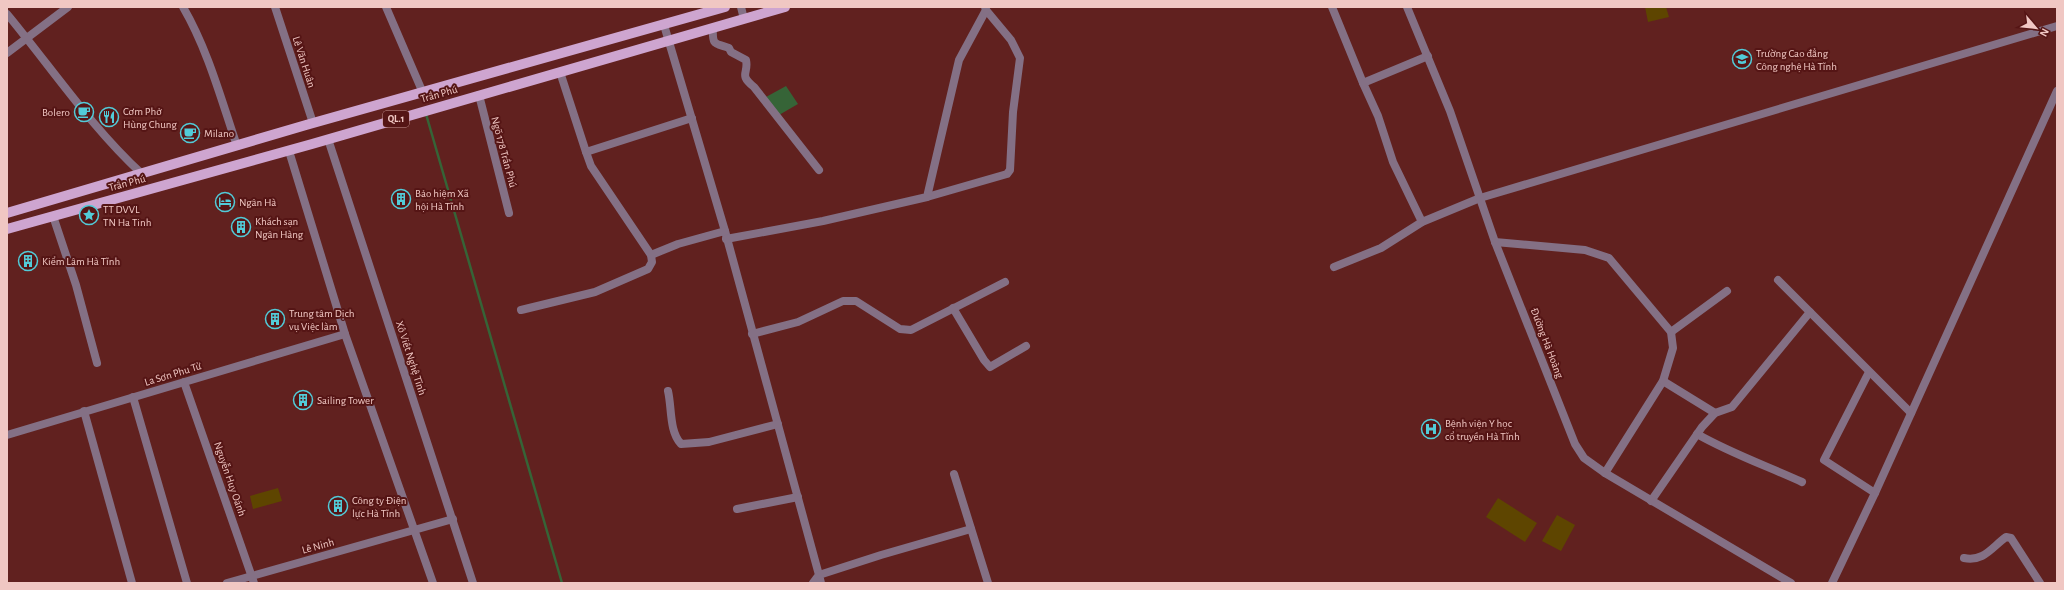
<svg xmlns="http://www.w3.org/2000/svg" width="2064" height="590" viewBox="0 0 2064 590" font-family="'Alegreya Sans',sans-serif">
<rect width="100%" height="100%" fill="#61211f"/>
<g fill="#5e4500">
<polygon points="1645,7 1666,7 1669,17 1648,22"/>
<polygon points="278,488 282,501 253,509 250,496"/>
<polygon points="1498,498 1537,523 1525,542 1486,517"/>
<polygon points="1557,515 1575,525 1561,551 1542,541"/>
</g>
<polygon fill="#366437" points="786,86 798,104 779,115 766,97"/>
<g fill="none" stroke-linecap="round" stroke-linejoin="round">
<polyline stroke="#366437" stroke-width="2.5" points="426,114 562,583"/>
<g stroke="#847085" stroke-width="8">
<path d="M183,7C208,50 221,99 237,146"/>
<polyline points="275,7 313,123"/>
<polyline points="386,7 423,93"/>
<polyline points="1332,7 1363,83 1378,116 1393,162 1422,222"/>
<path d="M7,14C51,67 91,127 142,174"/>
<polyline points="664,25 725,231 819,575 813,583"/>
<path d="M713,28C712,46 715,43 729,48L731,52L746,60C749,74 738,74 754,87L819,170"/>
<polyline points="7,53 68,7"/>
<polyline points="560,72 586,152 692,118"/>
<polyline points="1363,83 1428,56"/>
<polyline points="479,95 509,213"/>
<polyline points="927,197 1007,174 1010,170 1013,112 1020,58 1011,40 986,10"/>
<polyline points="53,216 76,285 97,363"/>
<polyline points="726,239 823,221 927,197 959,60 986,10 985,7"/>
<polyline points="1495,242 1585,250 1609,258 1671,332 1673,348 1663,381 1605,473"/>
<polyline points="651,255 678,244 725,231"/>
<polyline points="1334,267 1381,248 1422,222 1480,198 2057,26"/>
<polyline points="1778,280 1911,413"/>
<polyline points="953,308 984,360 990,367 1026,346"/>
<polyline points="521,310 595,292 648,269 652,262 651,255 591,166 586,152"/>
<polyline points="1671,332 1727,291"/>
<polyline points="752,334 798,322 843,301 856,301 900,329 911,330 1005,282"/>
<polyline points="1869,372 1824,460 1875,493"/>
<polyline points="1663,381 1715,413"/>
<polyline points="184,382 254,583"/>
<path d="M668,391C672,408 669,431 681,444L709,442L778,424"/>
<polyline points="133,397 187,583"/>
<polyline points="84,411 132,583"/>
<path d="M1697,434C1730,453 1767,466 1802,482"/>
<polyline points="7,435 345,334"/>
<polyline points="1651,501 1702,427 1715,413 1732,407 1810,312"/>
<polyline points="737,509 798,497"/>
<path d="M1964,558C1984,562 1992,547 2006,537L2011,538L2040,583"/>
<polyline points="227,583 453,519"/>
<polyline points="821,583 819,575 881,555 971,529"/>
<polyline points="1832,583 1875,493 2057,91"/>
</g>
<g stroke="#847085" stroke-width="8">
<polyline points="741,7 744,19"/>
<polyline points="1407,7 1450,111 1495,242 1575,444 1584,458 1605,473 1791,583"/>
<polyline points="328,139 473,583"/>
<polyline points="289,151 345,334 433,583"/>
<polyline points="954,474 988,583"/>
</g>
<g stroke="#cea5d0" stroke-width="10">
<polyline points="7,213 306,125 725,7"/>
<polyline points="7,229 312,144 785,7"/>
</g>
</g>
<defs>
<symbol id="university-ring" viewBox="-11 -11 22 22"><circle r="9.5" fill="#551515" stroke="#52cbd8" stroke-width="1.5"/><path d="M0-5L7-2L0 1L-7-2ZM-4 1L0 2.5L4 1V4Q0 6-4 4Z" fill="#52cbd8"/></symbol>
<symbol id="cafe-ring" viewBox="-11 -11 22 22"><circle r="9.5" fill="#551515" stroke="#52cbd8" stroke-width="1.5"/><path d="M-5.5-4.5H6V0H3Q3 3.5 0 3.5H-2.5Q-5.5 3.5-5.5 0ZM3-3.2v2h1.7v-2ZM-6 4.5H4V6H-6Z" fill="#52cbd8"/></symbol>
<symbol id="restaurant-ring" viewBox="-11 -11 22 22"><circle r="9.5" fill="#551515" stroke="#52cbd8" stroke-width="1.5"/><path d="M-5-6h1v4h1v-4h1v4h1v-4h1v5L-1.5 .5V6h-2V.5L-5-1ZM5-6V6H3V1.5H1.5Q1.5-4 5-6Z" fill="#52cbd8"/></symbol>
<symbol id="building-ring" viewBox="-11 -11 22 22"><circle r="9.5" fill="#551515" stroke="#52cbd8" stroke-width="1.5"/><path d="M-4-6H4V6H1V3H-1V6H-4ZM-2.5-4.3h1.7v1.8h-1.7ZM.8-4.3h1.7v1.8H.8ZM-2.5-1h1.7V.8h-1.7ZM.8-1h1.7V.8H.8Z" fill="#52cbd8"/></symbol>
<symbol id="hotel-ring" viewBox="-11 -11 22 22"><circle r="9.5" fill="#551515" stroke="#52cbd8" stroke-width="1.5"/><path d="M-6-4.5h1.5V1H6V5H4.5V3h-9V5H-6ZM-4 0a1.8 1.8 0 1 1 3.6 0ZM.5 0V-2.5h3Q6-2.5 6 0Z" fill="#52cbd8"/></symbol>
<symbol id="sight-ring" viewBox="-11 -11 22 22"><circle r="9.5" fill="#551515" stroke="#52cbd8" stroke-width="1.5"/><path d="M0-6L1.8-2.2L6-1.7L2.9 1.2L3.7 5.4L0 3.3L-3.7 5.4L-2.9 1.2L-6-1.7L-1.8-2.2Z" fill="#52cbd8"/></symbol>
<symbol id="hospital-ring" viewBox="-11 -11 22 22"><circle r="9.5" fill="#551515" stroke="#52cbd8" stroke-width="1.5"/><path d="M-5-5h3v3.5h4V-5h3V5h-3V1.5h-4V5h-3Z" fill="#52cbd8"/></symbol>
</defs>
<g fill-rule="evenodd">
<use href="#university-ring" x="1731" y="48" width="22" height="22"/>
<use href="#cafe-ring" x="73" y="101" width="22" height="22"/>
<use href="#restaurant-ring" x="98" y="106" width="22" height="22"/>
<use href="#cafe-ring" x="179" y="122" width="22" height="22"/>
<use href="#building-ring" x="390" y="188" width="22" height="22"/>
<use href="#hotel-ring" x="214" y="191" width="22" height="22"/>
<use href="#sight-ring" x="78" y="204" width="22" height="22"/>
<use href="#building-ring" x="230" y="216" width="22" height="22"/>
<use href="#building-ring" x="17" y="250" width="22" height="22"/>
<use href="#building-ring" x="264" y="308" width="22" height="22"/>
<use href="#building-ring" x="292" y="389" width="22" height="22"/>
<use href="#hospital-ring" x="1420" y="418" width="22" height="22"/>
<use href="#building-ring" x="327" y="495" width="22" height="22"/>
</g>
<g text-anchor="middle" dominant-baseline="central" stroke-width="4" stroke-linejoin="round" paint-order="stroke">
<rect fill="#551515" stroke="#c2928f" stroke-width="1" x="383" y="111" width="26" height="16" rx="3"/>
<g font-size="10" font-weight="bold" fill="#f0c7c3">
<text x="396" y="119">QL.1</text>
</g>
<g font-size="11" fill="#f0c7c3" stroke="#551515" text-anchor="start">
<text x="1756" y="53">Trường Cao đẳng<tspan x="1756" dy="13">Công nghệ Hà Tĩnh</tspan></text>
<text x="123" y="111">Cơm Phở<tspan x="123" dy="13">Hùng Chung</tspan></text>
<text x="70" y="112" text-anchor="end">Bolero</text>
<text x="204" y="133">Milano</text>
<text x="415" y="193">Bảo hiệm Xã<tspan x="415" dy="13">hội Hà Tĩnh</tspan></text>
<text x="239" y="202">Ngân Hà</text>
<text x="103" y="209">TT DVVL<tspan x="103" dy="13">TN Ha Tinh</tspan></text>
<text x="255" y="221">Khách sạn<tspan x="255" dy="13">Ngân Hàng</tspan></text>
<text x="42" y="261">Kiểm Lâm Hà Tĩnh</text>
<text x="289" y="313">Trung tâm Dịch<tspan x="289" dy="13">vụ Việc làm</tspan></text>
<text x="317" y="400">Sailing Tower</text>
<text x="1445" y="423">Bệnh viện Y học<tspan x="1445" dy="13">cổ truyền Hà Tĩnh</tspan></text>
<text x="352" y="500">Công ty Điện<tspan x="352" dy="13">lực Hà Tĩnh</tspan></text>
</g>
<g font-size="11" fill="#f0c7c3" stroke="#551515">
<text transform="translate(304 62) rotate(72)">Lê Văn Huân</text>
<text transform="translate(439 94) rotate(-16)">Trần Phú</text>
<text transform="translate(504 152) rotate(75)">Ngõ 178 Trần Phú</text>
<text transform="translate(127 183) rotate(-15)">Trần Phú</text>
<text transform="translate(1547 343) rotate(69)">Đường Hà Hoàng</text>
<text transform="translate(411 358) rotate(72)">Xô Viết Nghệ Tĩnh</text>
<text transform="translate(173 374) rotate(-17)">La Sơn Phu Tử</text>
<text transform="translate(230 479) rotate(71)">Nguyễn Huy Oánh</text>
<text transform="translate(318 546) rotate(-15)">Lê Ninh</text>
</g>
</g>
<rect width="2064" height="590" fill="none" stroke="#f0c7c3" stroke-width="16"/>
<g transform="translate(2036 28) rotate(118)" stroke="#551515" stroke-width="3" paint-order="stroke">
<path d="M0-3L7 15L0 10L-7 15Z" fill="#f0c7c3"/>
<text y="-6" font-size="11" font-weight="bold" text-anchor="middle" fill="#f0c7c3">N</text>
</g>
</svg>
